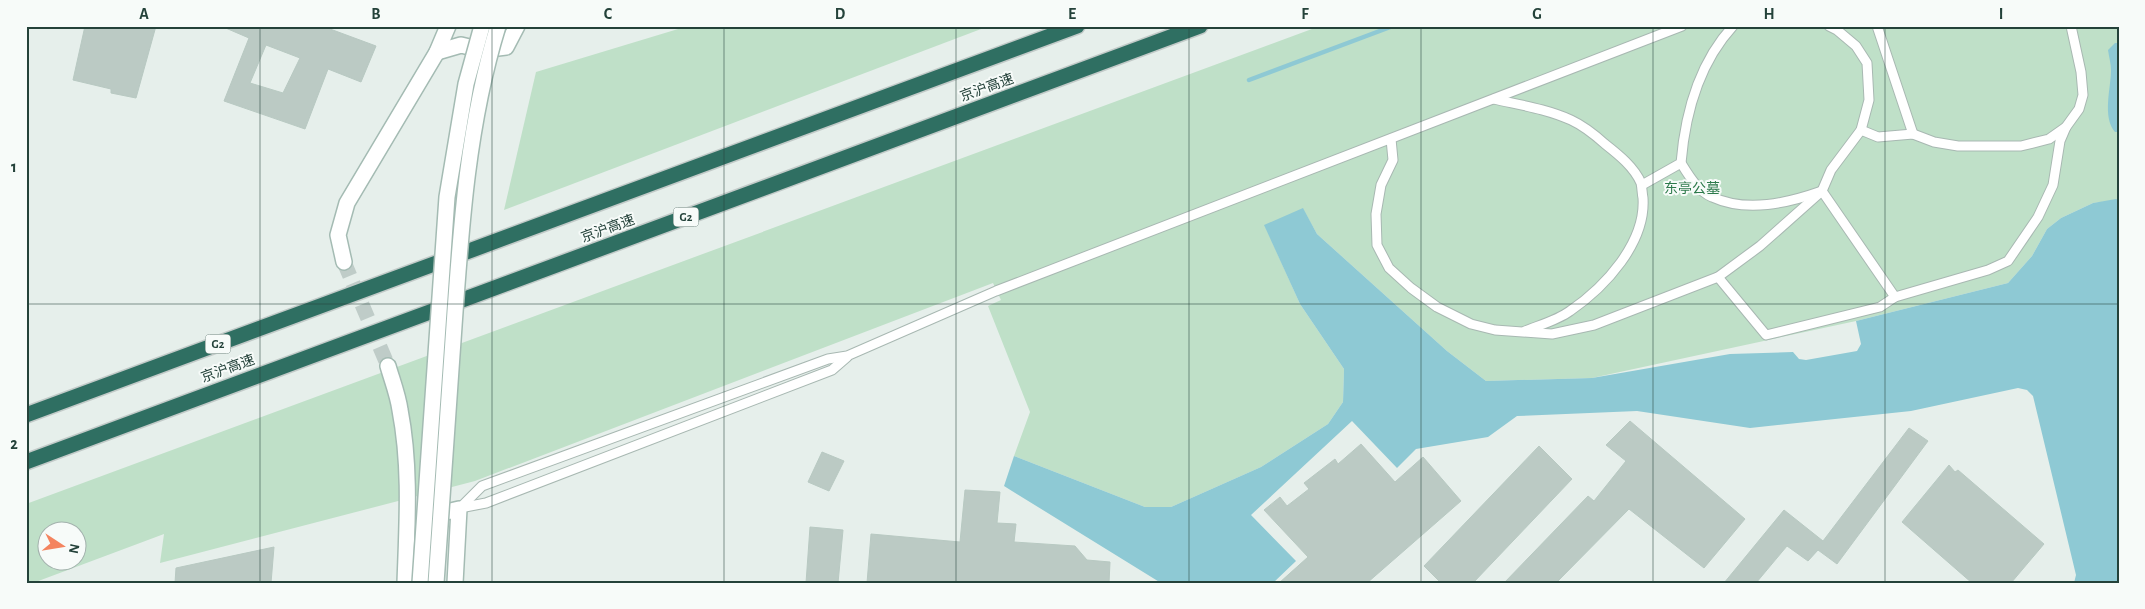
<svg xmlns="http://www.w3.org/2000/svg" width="2145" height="609" viewBox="0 0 2145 609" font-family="'Alegreya Sans','Noto Sans SC',sans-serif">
<rect width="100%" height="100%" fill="#e6efeb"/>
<g fill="#bfe0c8" fill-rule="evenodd">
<polygon points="688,26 989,26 504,210 536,72"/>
<path d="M1320,26H2119V200L2093,203L2061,218L2047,229L2032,256L2008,283L1856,321L1592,378L1486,381L1447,351L1317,234L1303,209L1265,226L1300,304L1344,369L1343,402L1328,424L1261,467L1171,507H1145L1014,456L1030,412L988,306L1001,300L993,283L475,481L160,563L164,534L33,583H26V504ZM48,532H78V562H48Z"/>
</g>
<g fill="#8ec9d4">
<path d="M2115,43H2119V132H2115C2102,117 2111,88 2111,70C2111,64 2109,57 2108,50Z"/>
<polygon points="2116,199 2119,200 2119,583 2074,583 2076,575 2033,396 2027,390 2018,388 1911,411 1750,428 1637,411 1517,416 1488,437 1416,449 1397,468 1352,421 1251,515 1296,561 1273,583 1161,583 1004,486 1014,456 1145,507 1171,507 1261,467 1328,424 1343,402 1344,369 1300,304 1264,225 1303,208 1317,234 1447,351 1486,381 1592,378 1730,354 1793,352 1799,359 1806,360 1857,351 1861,344 1856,321 2008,283 2032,256 2047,229 2061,218 2093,203"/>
</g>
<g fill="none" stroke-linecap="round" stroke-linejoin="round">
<polyline stroke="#8ec9d4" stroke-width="4.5" points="1249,80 1393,26"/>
</g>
<g fill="#bbcac4" stroke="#b8c9c2" fill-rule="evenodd">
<polygon points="85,26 156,26 136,98 111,93 111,89 73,80"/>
<path d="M221,26H322L376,46L361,82L328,69L305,129L224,101L249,38ZM266,45L300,58L283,93L250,83Z"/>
<polygon points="1630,421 1745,519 1704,568 1629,509 1556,583 1504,583 1588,496 1594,501 1626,461 1606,445"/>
<polygon points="1909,428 1928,441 1837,564 1818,550 1808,561 1787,546 1756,583 1724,583 1784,510 1823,541"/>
<polygon points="1361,444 1395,482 1423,457 1461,501 1367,583 1279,583 1308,557 1264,510 1280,497 1287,506 1309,489 1304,483 1335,459 1338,464"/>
<polygon points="1539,446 1572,479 1473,583 1441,583 1424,566"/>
<polygon points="822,452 844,461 829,491 808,482"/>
<polygon points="1949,465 1955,472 1958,470 2044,544 2011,583 1972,583 1902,522"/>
<polygon points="965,490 1000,492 997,523 1016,524 1014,542 1075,546 1087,560 1110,562 1109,583 867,583 871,534 960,542"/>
<polygon points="810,527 843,530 838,583 806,583"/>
<polygon points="274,547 271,583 175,583 176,568"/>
</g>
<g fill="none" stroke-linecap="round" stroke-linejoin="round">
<polyline stroke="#bfccc8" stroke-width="15" stroke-dasharray="15 8" stroke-linecap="butt" points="344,262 388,366"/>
<defs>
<g id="service">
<polyline points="1877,26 1913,134"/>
<path d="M1494,99C1520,105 1547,109 1571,120C1584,126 1595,135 1605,144C1619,155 1634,167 1641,183C1642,187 1642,193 1643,198C1646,243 1605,287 1570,311C1558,320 1540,325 1525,331"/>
<polyline points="1861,130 1878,137 1913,134 1934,142 1958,146 2021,146 2049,139 2066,127 2079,109 2083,95 2081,72 2071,26"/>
<polyline points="1391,139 1393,160 1381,185 1376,214 1377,245 1389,268 1411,288 1437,307 1471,324 1495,330 1552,334 1594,325 1718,277 1760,246 1822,191 1831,170 1861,130 1869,100 1867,63 1856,46 1837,30 1829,26"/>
<path d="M1681,163C1689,176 1698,191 1712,197C1747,213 1788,203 1822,191L1895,297L1988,270L2008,261L2038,217L2053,185L2060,141L2066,127"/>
<path d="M1642,185L1681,163C1685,115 1699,63 1733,26"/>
<polyline points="1718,277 1766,335 1880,307 1895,297"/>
<polyline points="460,508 486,503 832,370 847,357"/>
<polyline points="459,509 482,486 828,359 847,356 996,291 1682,26"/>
</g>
<g id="secondary">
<polyline points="437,52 461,45 482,50 506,47 517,26"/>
<polyline points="344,262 338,235 347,203 437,52 448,26"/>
<path d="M388,366C392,380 398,395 400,410C411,467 407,525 405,583"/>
<polyline points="429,516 459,509 455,583"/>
</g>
<g id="motorway">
<polyline points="26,415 1077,26"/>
<polyline points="26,462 1200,26"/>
</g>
</defs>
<use href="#service" stroke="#a8b8b2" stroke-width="11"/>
<use href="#secondary" stroke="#a4bbb3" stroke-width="18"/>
<use href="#motorway" stroke="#c2cac8" stroke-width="18"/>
<use href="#service" stroke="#fff" stroke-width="9"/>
<use href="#secondary" stroke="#fff" stroke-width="15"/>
<use href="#motorway" stroke="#2f6f62" stroke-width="15"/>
<defs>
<g id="secondary-bridge">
<polyline points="420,583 447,197 466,84 482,26"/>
<path d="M436,583C442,497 448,411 454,326C461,225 468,123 498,26"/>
</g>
</defs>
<use href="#secondary-bridge" stroke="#a4bbb3" stroke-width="18" stroke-linecap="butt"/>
<use href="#secondary-bridge" stroke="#fff" stroke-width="15"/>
</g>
<path fill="none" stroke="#24423a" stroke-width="1" stroke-opacity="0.55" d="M260,26V583M492,26V583M724,26V583M956,26V583M1189,26V583M1421,26V583M1653,26V583M1885,26V583M26,304H2119"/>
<g text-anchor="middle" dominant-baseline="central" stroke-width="4" stroke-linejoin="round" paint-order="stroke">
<g fill="#f7fbf9" stroke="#637a73" stroke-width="1">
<rect x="673.5" y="207.5" width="25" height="19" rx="4"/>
<rect x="205.5" y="334.5" width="25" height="19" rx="4"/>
</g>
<g font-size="12" font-weight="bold" fill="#24423a">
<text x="686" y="217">G2</text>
<text x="218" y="344">G2</text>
</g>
<g font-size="14" fill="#24423a" stroke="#f7fbf9">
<text transform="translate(987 88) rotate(-20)">京沪高速</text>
<text transform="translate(608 229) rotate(-20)">京沪高速</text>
<text transform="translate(228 369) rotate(-20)">京沪高速</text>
</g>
<g font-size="14" fill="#2d7a4b" stroke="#f7fbf9">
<text x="1692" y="189">东亭公墓</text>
</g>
</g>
<rect width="2145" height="609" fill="none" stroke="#f7fbf9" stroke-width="55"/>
<g transform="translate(62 546) rotate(102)"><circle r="24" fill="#f7fbf9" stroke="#a3b1ad"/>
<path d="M0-4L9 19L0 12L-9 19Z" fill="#f4845f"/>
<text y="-8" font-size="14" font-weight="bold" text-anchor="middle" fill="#24423a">N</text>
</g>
<rect x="28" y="28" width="2090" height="554" fill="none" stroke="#24423a" stroke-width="2"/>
<g font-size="16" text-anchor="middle" font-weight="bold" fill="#24423a">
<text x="144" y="19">A</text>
<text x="376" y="19">B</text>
<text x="608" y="19">C</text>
<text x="840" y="19">D</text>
<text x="1072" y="19">E</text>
<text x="1305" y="19">F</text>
<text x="1537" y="19">G</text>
<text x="1769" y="19">H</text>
<text x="2001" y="19">I</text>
<text x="14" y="172">1</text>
<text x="14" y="449">2</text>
</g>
</svg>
